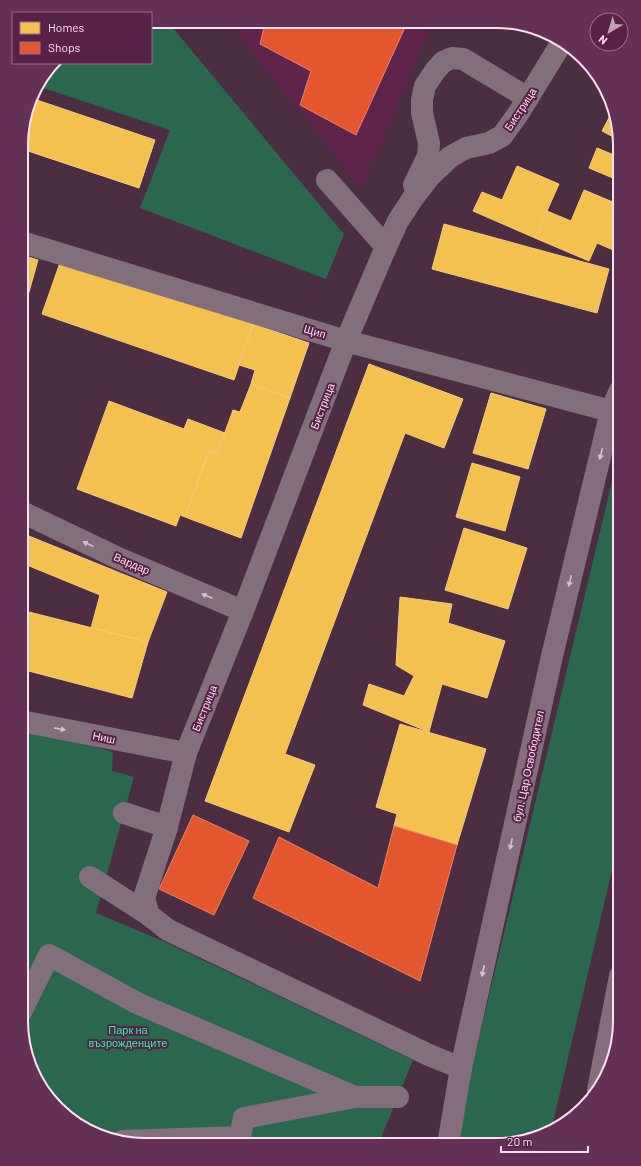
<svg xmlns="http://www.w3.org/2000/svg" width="641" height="1166" viewBox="0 0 641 1166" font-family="Barlow,sans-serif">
<rect width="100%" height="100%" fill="#4b2e42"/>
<polygon fill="#5e244c" points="229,22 432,23 362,188"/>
<g fill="#29684e">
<polygon points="151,21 167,21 344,234 326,279 140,208 170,130 37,86 55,63 151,63"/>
<polygon points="620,448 620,836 551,1131 536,1138 496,1145 456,1145 456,1134"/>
<polygon points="32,728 113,752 112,771 134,777 96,913 165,942 413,1060 378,1145 129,1144 69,1119 46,1096 28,1061 21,1021 21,748 24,748"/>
</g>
<g fill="#f2c14e" stroke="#f5cb7f">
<polygon points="31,98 155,140 139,188 22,149 22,129"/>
<polygon points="611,114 615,116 619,140 602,131"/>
<polygon points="597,148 614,155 617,148 620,149 620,181 589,168"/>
<polygon points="517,166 559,184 535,238 473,211 482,192 502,200"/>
<polygon points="584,190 620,205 620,253 597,243 589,261 535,238 547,211 571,221"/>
<polygon points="444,224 609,269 597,313 432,269"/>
<polygon points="22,255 38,260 22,317"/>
<polygon points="62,257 253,324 234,380 42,314"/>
<polygon points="253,324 309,343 290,398 251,384 255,370 239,365"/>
<polygon points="369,364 463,399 444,448 405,433 285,754 315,765 289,832 205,801"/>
<polygon points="251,384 290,398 241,538 185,517 209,451 217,454 233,410 240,412"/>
<polygon points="491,393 546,409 528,469 473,453"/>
<polygon points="109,401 184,429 188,419 225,433 217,454 209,451 185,517 180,515 176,526 77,489"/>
<polygon points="472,463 520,477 505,531 456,517"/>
<polygon points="464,528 527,548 508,609 445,590"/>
<polygon points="24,534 167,592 148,642 91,628 100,595 22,563 22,541"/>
<polygon points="400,597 452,604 448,623 505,641 487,698 442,684 429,732 363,705 369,684 404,696 414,676 396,665"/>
<polygon points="21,610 148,642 132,698 21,669"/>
<polygon points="400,724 486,749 457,845 394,826 397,814 376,807"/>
</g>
<g fill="#e4572e" stroke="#ec8069">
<polygon points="260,22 407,23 356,135 300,105 311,71 260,44 264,27"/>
<polygon points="193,815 249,841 214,915 159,889"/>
<polygon points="394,826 457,845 420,981 253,898 279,837 378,888"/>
</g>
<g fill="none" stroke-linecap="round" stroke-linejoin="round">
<g stroke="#826f7b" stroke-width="22">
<polyline points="327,180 386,247"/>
<polyline points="414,185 428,156 429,143 422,113 422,100 425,86 435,71 443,62 452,58 463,59 528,98"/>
<polyline points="22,242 346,341 611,411"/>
<polyline points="22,512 116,557 243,611"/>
<polyline points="21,721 186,753"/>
<polyline points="124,813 167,827"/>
<polyline points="90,877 149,915"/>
<polyline points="21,1012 49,955 137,1003 355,1097"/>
<polyline points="461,1068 429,1055 168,930 149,915 144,898 167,827 186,753 243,611 346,341 386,247 398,221 413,198 430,176 450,157 466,148 489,143 502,136 518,114 561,44"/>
<polyline points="122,1141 240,1137 244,1118 355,1097 398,1097"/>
</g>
<g stroke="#866d7e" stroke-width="22">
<polyline points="598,1090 620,976"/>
<polyline points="448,1145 461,1068 552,656 611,411 620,390"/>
</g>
</g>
<defs><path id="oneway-solid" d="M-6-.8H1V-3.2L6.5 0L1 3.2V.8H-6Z"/></defs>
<g fill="#d9becf">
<use href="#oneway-solid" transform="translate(601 454) rotate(104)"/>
<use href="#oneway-solid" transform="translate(570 581) rotate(104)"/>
<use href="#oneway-solid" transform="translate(511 844) rotate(102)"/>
<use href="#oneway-solid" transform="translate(483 971) rotate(102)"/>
</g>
<g fill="#d8bfce">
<use href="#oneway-solid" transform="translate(88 544) rotate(-155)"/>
<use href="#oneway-solid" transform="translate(207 596) rotate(-157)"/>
<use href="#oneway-solid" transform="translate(60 729) rotate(11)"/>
</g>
<g text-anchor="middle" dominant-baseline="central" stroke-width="4" stroke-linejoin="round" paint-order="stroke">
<g font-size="11" fill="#fde1f2" stroke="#582147">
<text transform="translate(520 109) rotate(-57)">Бистрица</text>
<text transform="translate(315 331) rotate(17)">Щип</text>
<text transform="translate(322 406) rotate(-69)">Бистрица</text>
<text transform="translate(132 563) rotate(23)">Вардар</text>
<text transform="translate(204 708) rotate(-68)">Бистрица</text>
<text transform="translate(104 737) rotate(11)">Ниш</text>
<text transform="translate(528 766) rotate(-78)">бул. Цар Освободител</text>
</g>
<g font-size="11" fill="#1cf9ab" stroke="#582147">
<text x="128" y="1029">Парк на<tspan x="128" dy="13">възрожденците</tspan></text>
</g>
</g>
<path d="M0 0H641V1166H0ZM145 28H496A117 117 0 0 1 613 145V1021A117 117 0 0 1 496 1138H145A117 117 0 0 1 28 1021V145A117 117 0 0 1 145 28Z" fill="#653055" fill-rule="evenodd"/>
<path fill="none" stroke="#fde1f2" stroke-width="2" d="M145 28H496A117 117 0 0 1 613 145V1021A117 117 0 0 1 496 1138H145A117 117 0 0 1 28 1021V145A117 117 0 0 1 145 28Z"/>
<rect x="12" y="12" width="140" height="52" fill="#582147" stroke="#9a6e8b"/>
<rect x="20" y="22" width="20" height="12" fill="#f2c14e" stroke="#9a6e8b"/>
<text x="48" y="32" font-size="12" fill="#fde1f2">Homes</text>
<rect x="20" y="42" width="20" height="12" fill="#e4572e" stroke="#9a6e8b"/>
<text x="48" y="52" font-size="12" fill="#fde1f2">Shops</text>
<g transform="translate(609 32) rotate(218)"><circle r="19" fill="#582147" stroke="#9a6e8b"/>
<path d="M0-3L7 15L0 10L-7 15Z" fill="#bfa2b4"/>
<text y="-6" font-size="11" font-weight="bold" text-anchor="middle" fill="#fde1f2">N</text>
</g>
<path d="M501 1146v6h87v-6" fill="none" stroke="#fde1f2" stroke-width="2"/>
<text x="507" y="1146" font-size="12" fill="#fde1f2" stroke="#582147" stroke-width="3" paint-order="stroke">20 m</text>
</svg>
